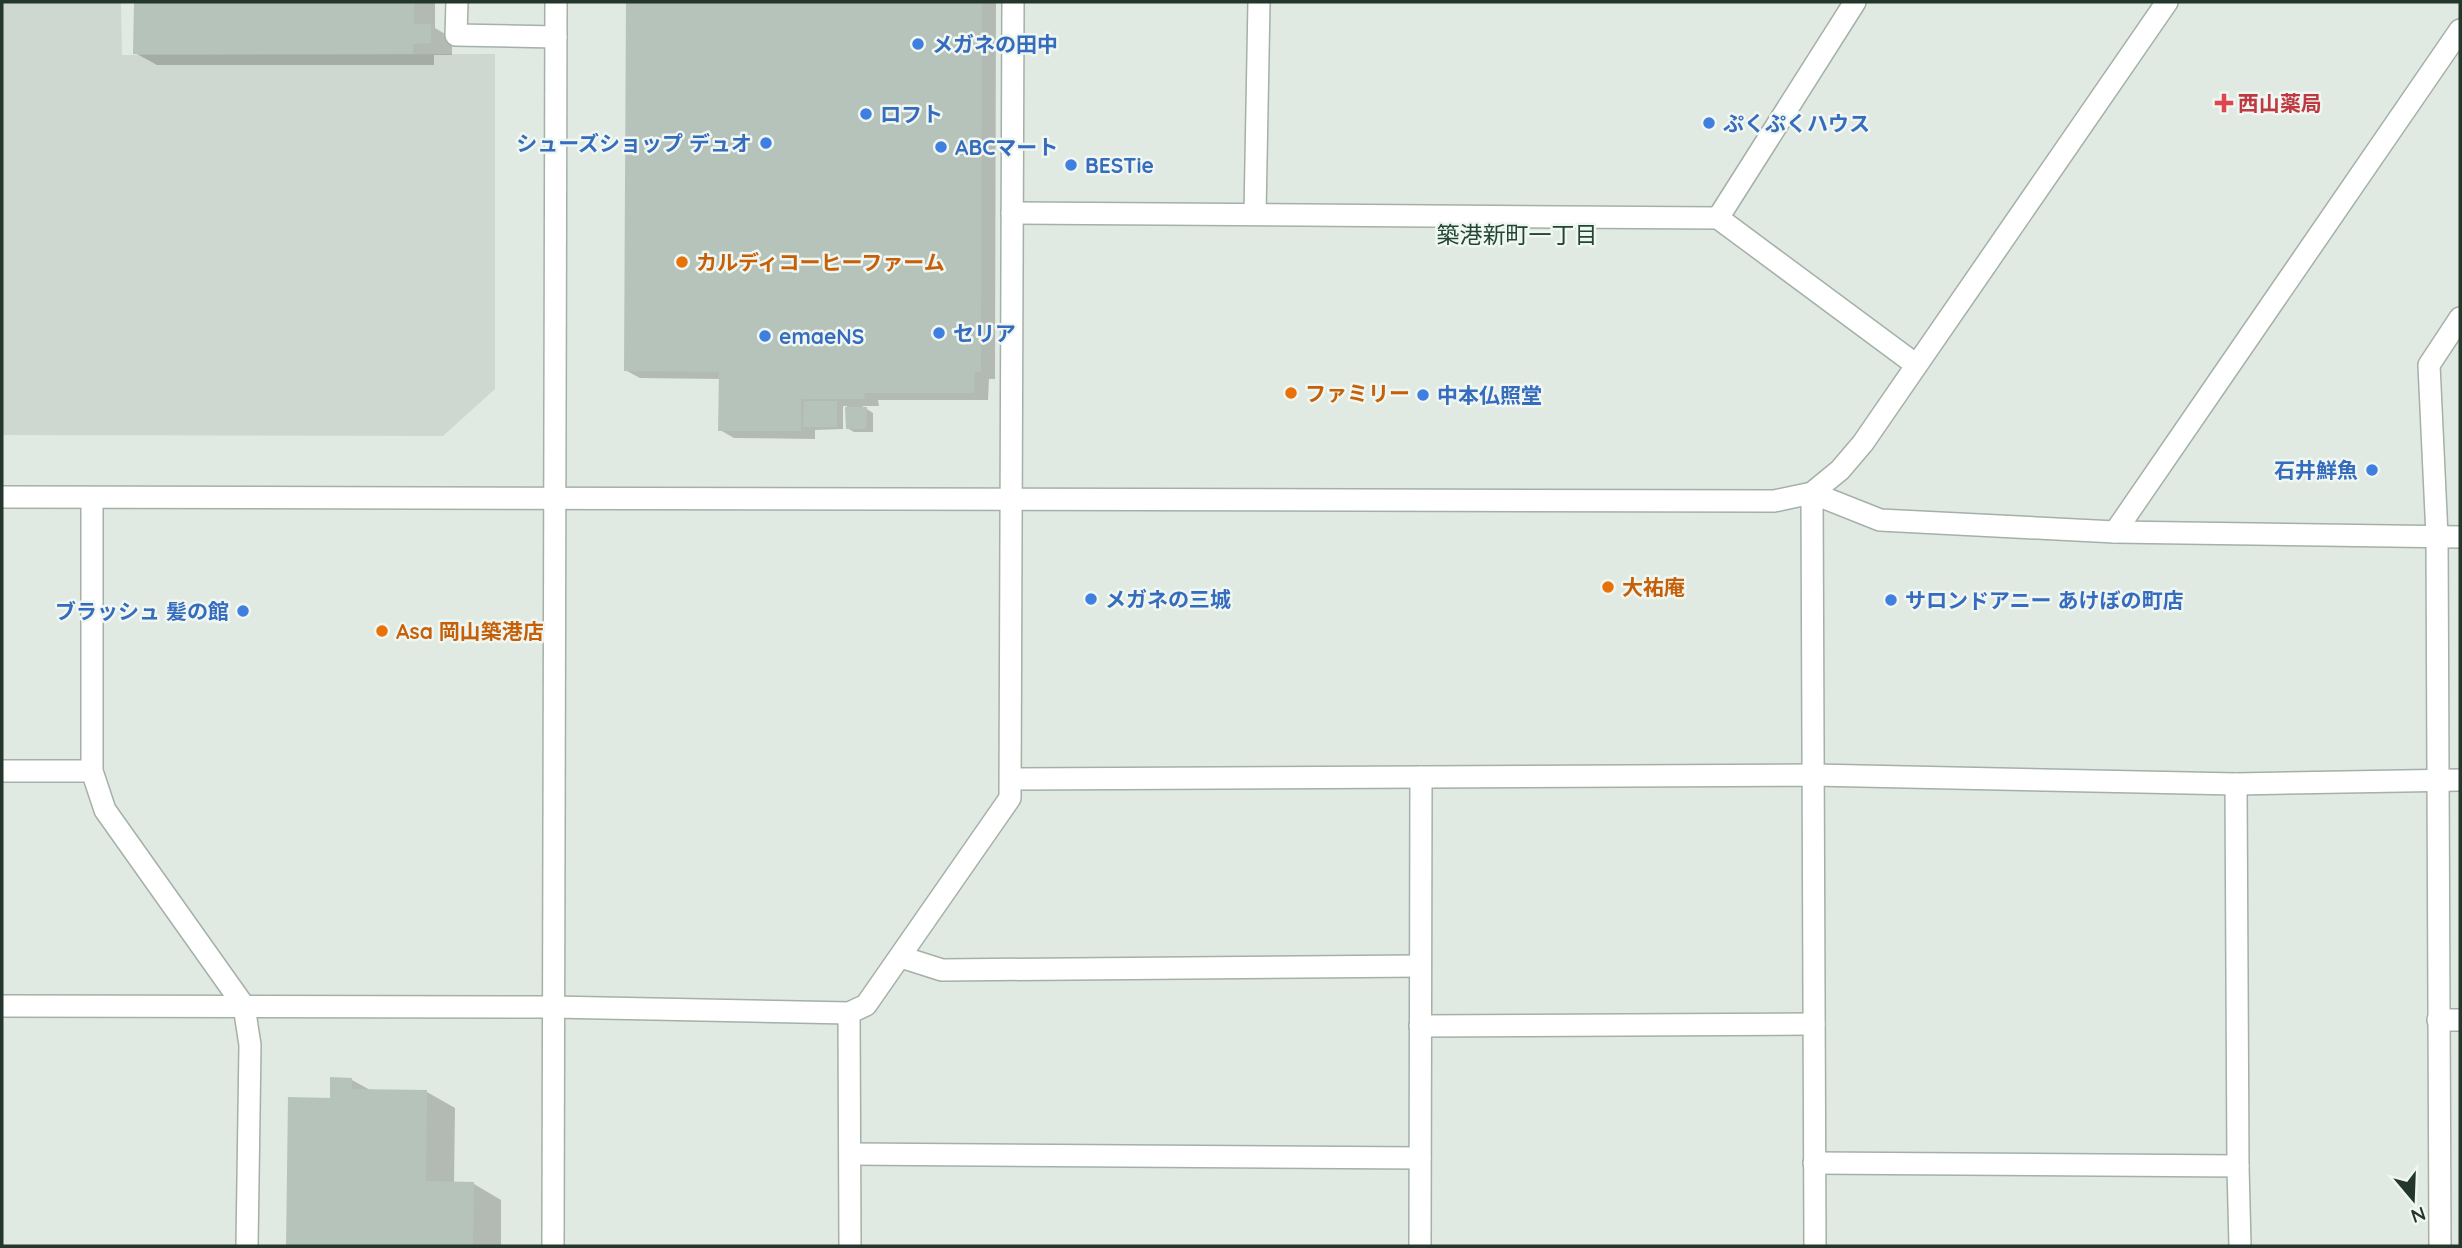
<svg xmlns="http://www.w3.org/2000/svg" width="2462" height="1248" viewBox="0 0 2462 1248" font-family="Quicksand,'Noto Sans JP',sans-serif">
<rect width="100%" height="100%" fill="#e0e9e2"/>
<polygon fill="#ced8d1" points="2,2 121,2 122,55 495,54 495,389 443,436 2,435"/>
<g fill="#0003">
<polygon points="135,2 435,2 435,28 452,38 452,55 434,55 434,65 157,65 135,53"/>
<polygon points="628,2 996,2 995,379 989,379 988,400 878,400 879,406 862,406 873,413 873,432 854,432 847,428 847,406 843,406 843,429 815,430 815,439 734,438 720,430 721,379 640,378 625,370"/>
<polygon points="352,1080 372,1091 427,1092 455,1108 454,1183 474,1184 501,1200 501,1246 288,1246 290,1099 332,1100"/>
</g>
<g fill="#b6c3bb">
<polygon points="134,2 414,2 414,24 431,24 431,43 413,44 413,54 133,54"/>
<polygon points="626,2 982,2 981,372 975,372 974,393 864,393 865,399 801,399 801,431 718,431 719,372 624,371"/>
<polygon points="804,401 837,401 837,427 803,427"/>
<polygon points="845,407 867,407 866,429 846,429"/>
<polygon points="330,1077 352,1078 352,1089 427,1090 426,1181 474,1182 473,1246 286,1246 288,1097 330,1098"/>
</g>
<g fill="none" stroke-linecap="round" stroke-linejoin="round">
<defs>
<g id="minor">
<polyline points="457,2 456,35 556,37"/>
<polyline points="1012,213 1718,218 1915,364"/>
<polyline points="1255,214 1259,2"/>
<polyline points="1718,218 1855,2"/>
<polyline points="2,497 1774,501 1812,493 1840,470 1863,443 2167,2"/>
<polyline points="92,498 92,771 105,810 244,1006 250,1045 247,1246"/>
<polyline points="2115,532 2460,30"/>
<polyline points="2,771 92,771"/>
<polyline points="1011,779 1814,775 2236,784 2460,780"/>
<polyline points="2236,784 2238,1166"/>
<polyline points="901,957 942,970 1420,966"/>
<polyline points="2,1006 553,1007 849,1013 866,1005 1010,798 1013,2"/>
<polyline points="849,1013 850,1246"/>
<polyline points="2438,1020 2460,1020"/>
<polyline points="1420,1026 1814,1024"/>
<polyline points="850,1154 1420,1158"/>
<polyline points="1814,1163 2238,1166 2240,1246"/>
<polyline points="553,1246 556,2"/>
<polyline points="1420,1246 1421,777"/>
<polyline points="1815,1246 1812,493 1880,520 2115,532 2460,537"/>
<polyline points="2440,1246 2437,536 2429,365 2460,318"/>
</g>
</defs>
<use href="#minor" stroke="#a4b0a8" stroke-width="24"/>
<use href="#minor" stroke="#fff" stroke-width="21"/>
</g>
<g fill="#3f7fe0" stroke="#f0f6f1" stroke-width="2.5">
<circle cx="918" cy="44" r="7"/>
<circle cx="866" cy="114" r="7"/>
<circle cx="1709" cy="123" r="7"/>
<circle cx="766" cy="143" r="7"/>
<circle cx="941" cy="147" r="7"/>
<circle cx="1071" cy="165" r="7"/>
<circle cx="939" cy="333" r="7"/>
<circle cx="765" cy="336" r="7"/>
<circle cx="1423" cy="395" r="7"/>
<circle cx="2372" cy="470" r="7"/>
<circle cx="1091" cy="599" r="7"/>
<circle cx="1891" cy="600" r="7"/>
<circle cx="243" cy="611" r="7"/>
</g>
<path fill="#e0444e" stroke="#f0f6f1" stroke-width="2.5" d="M2220.5 92.5h7v7h7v7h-7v7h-7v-7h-7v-7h7z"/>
<g fill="#e8710a" stroke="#f0f6f1" stroke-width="2.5">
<circle cx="682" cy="262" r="7"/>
<circle cx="1291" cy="393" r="7"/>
<circle cx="1608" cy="587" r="7"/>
<circle cx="382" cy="631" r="7"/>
</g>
<g text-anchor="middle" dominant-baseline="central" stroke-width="5" stroke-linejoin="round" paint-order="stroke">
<g font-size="21" font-weight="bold" fill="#366cbe" stroke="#f0f6f1" text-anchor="start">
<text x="932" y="44">メガネの田中</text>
<text x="880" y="114">ロフト</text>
<text x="1723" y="123">ぷくぷくハウス</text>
<text x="752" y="143" text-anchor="end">シューズショップ デュオ</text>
<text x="955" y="147">ABCマート</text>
<text x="1085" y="165">BESTie</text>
<text x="953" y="333">セリア</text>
<text x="779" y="336">emaeNS</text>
<text x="1437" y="395">中本仏照堂</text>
<text x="2358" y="470" text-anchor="end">石井鮮魚</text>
<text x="1105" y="599">メガネの三城</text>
<text x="1905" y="600">サロンドアニー あけぼの町店</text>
<text x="229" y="611" text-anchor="end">ブラッシュ 髪の館</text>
</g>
<g font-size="21" font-weight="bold" fill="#be3a42" stroke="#f0f6f1" text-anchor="start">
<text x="2238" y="103">西山薬局</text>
</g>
<g font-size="21" font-weight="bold" fill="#c56008" stroke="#f0f6f1" text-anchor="start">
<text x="696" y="262">カルディコーヒーファーム</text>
<text x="1305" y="393">ファミリー</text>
<text x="1622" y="587">大祐庵</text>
<text x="396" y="631">Asa 岡山築港店</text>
</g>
<g font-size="23" fill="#214634" stroke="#f0f6f1">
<text x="1517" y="234">築港新町一丁目</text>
</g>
</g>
<rect width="2462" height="1248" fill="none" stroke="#23372c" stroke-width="7"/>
<g transform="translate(2413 1199) rotate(161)" stroke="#f0f6f1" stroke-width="5" paint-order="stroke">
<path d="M0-5L12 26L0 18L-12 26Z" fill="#23372c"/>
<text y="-10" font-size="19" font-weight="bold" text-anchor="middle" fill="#23372c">N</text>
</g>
</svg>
